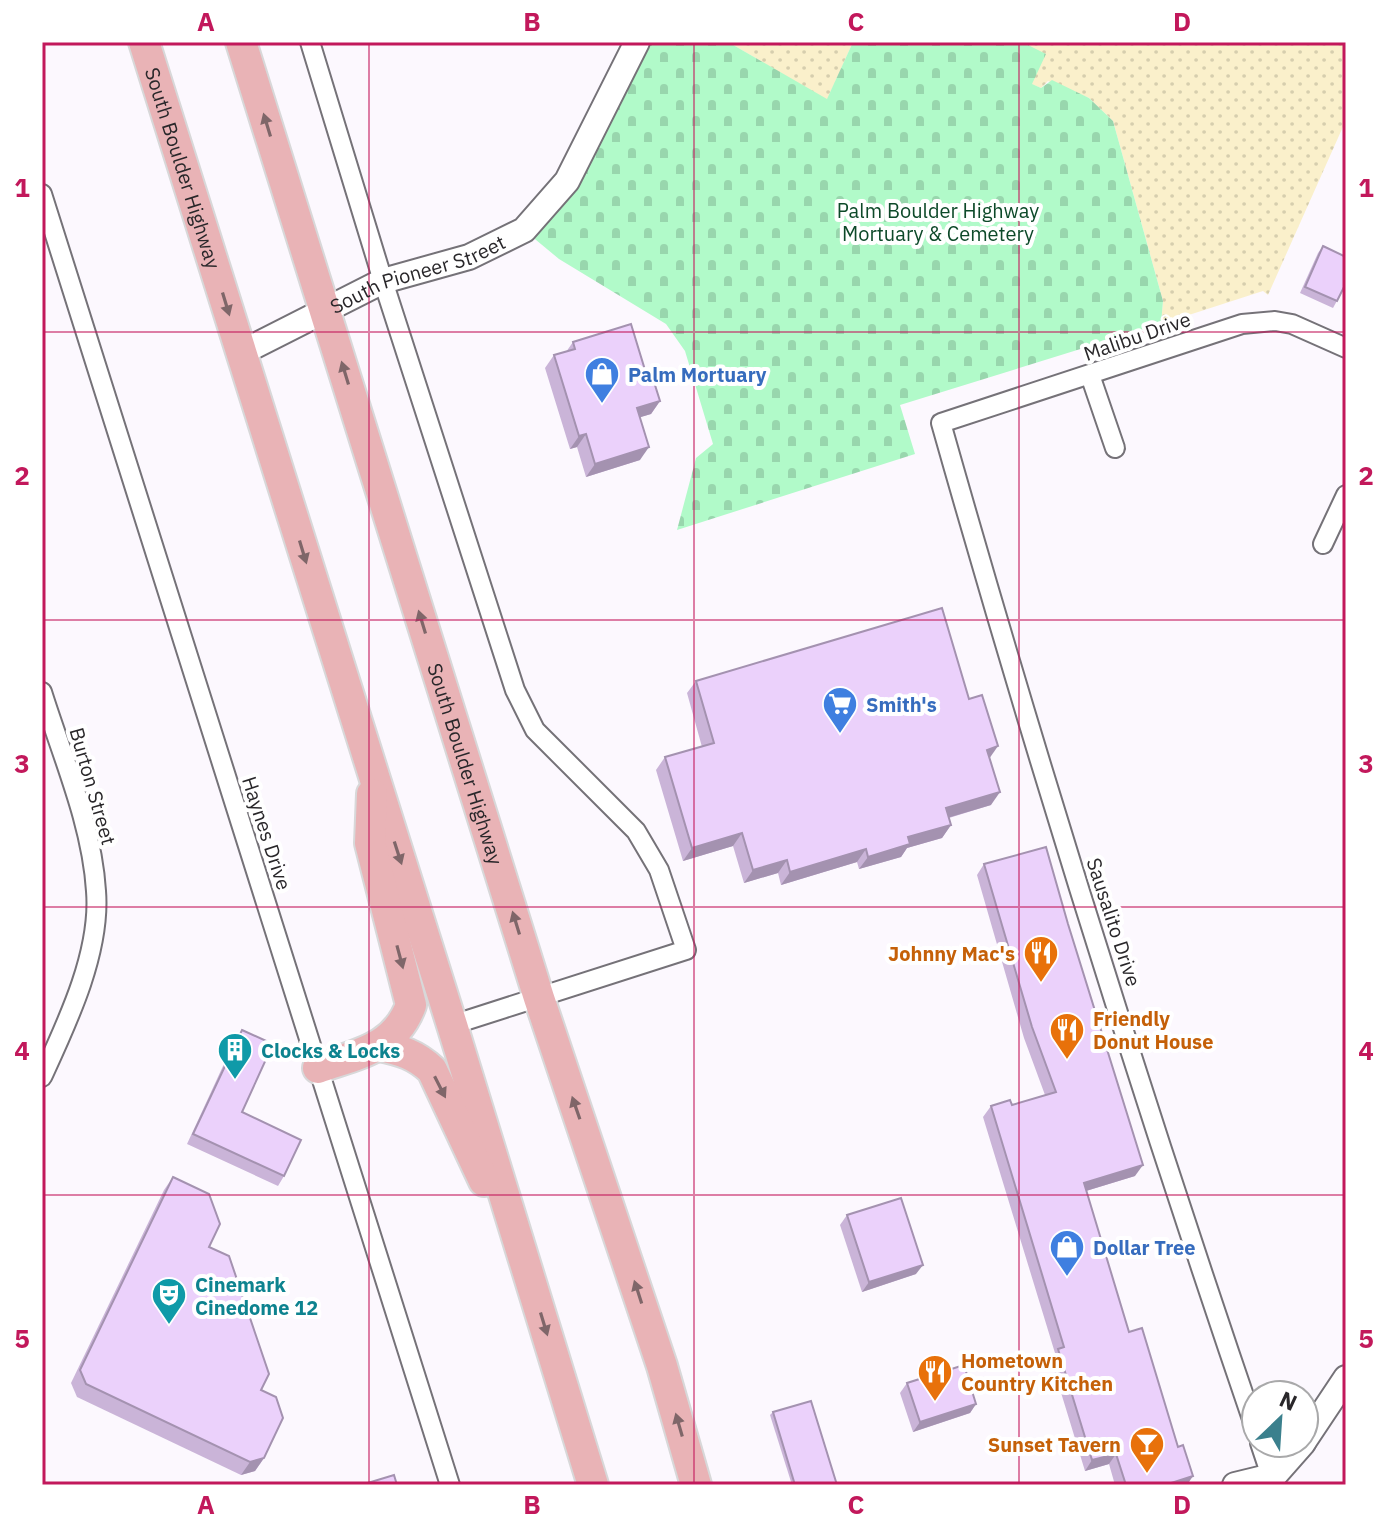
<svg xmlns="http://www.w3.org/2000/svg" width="1388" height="1527" viewBox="0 0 1388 1527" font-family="'IBM Plex Sans',sans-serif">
<defs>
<pattern id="sand-dots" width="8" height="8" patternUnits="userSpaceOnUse" patternTransform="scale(2)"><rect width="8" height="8" fill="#faf0cb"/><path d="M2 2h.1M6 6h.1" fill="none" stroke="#d6ceae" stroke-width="1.8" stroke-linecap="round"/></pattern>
<pattern id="cemetery-stones" width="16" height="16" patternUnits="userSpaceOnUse" patternTransform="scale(2)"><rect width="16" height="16" fill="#b1fac9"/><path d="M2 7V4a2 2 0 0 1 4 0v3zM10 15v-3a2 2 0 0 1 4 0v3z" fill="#98d6ad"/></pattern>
</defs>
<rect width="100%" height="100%" fill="#fcf8fe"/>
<g fill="url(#sand-dots)">
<polygon points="728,42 853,42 827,100"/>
<polygon points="1022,42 1346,42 1346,120 1268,295 1263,291 1161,324 1163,301 1113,121 1089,98 1048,81 1041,88 1031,84"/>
</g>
<polygon fill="url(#cemetery-stones)" points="637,42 728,42 827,99 853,42 1022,42 1046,54 1032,84 1041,88 1052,80 1089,98 1113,121 1163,301 1161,324 900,405 915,454 677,530 696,458 713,444 685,351 666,324 559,259 524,230"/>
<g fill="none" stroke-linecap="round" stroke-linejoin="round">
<defs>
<g id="minor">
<polyline points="310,42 383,281 515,690 535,730 636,831 659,870 686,950 452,1025"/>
<polyline points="42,194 450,1485"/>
<polyline points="1090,375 1115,448"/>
<polyline points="1323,544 1346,495"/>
<path d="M42,692C62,756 92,824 96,891C101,952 67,1023 42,1077"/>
<path d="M1256,1431C1142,1098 1037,762 941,423L1242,324L1275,321L1292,324L1346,348"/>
<polyline points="1260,1443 1274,1485"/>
</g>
<g id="tertiary">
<path id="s1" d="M241,353L383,281L469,257L524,230L567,181L637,42"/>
<polyline points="1304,1441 1346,1378"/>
<polyline points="1235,1485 1272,1476"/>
<polyline points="1266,1485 1303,1443"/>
</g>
<g id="primary">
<path id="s2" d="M144,42L452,1025L593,1485"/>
<path id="s3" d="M241,42L539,998L662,1366L696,1485"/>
<path d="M379,1046C401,1050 416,1055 432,1070L484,1181"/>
<path d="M318,1068C357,1054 395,1049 411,1005L370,843L372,794"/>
</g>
</defs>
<use href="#minor" stroke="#757278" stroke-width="22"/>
<use href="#tertiary" stroke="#757278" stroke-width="28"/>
<use href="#primary" stroke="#d8d8d9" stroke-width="34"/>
<use href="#minor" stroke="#fff" stroke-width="18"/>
<use href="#tertiary" stroke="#fff" stroke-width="24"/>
<use href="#primary" stroke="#e9b3b6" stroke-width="30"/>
</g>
<g fill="#cab4d8">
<polygon points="1323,246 1346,257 1346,289 1344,288 1333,308 1300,293 1318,253"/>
<polygon points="573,342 649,383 660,401 651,414 640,417 640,460 586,477 577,447 570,449 545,368 554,355 566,352"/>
<polygon points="696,681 969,699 990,758 991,805 949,818 951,825 942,838 907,848 901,857 859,869 857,862 781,885 778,873 744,883 733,846 683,861 656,770 665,757 702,747 687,693"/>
<polygon points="984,864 1135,1176 1086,1191 1129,1332 1187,1485 1115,1485 1109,1464 1085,1471 1051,1360 1055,1353 983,1117 991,1106 1012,1105 1045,1095 1024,1038 977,875"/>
<polygon points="242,1030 242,1112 284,1176 278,1186 187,1144 235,1040"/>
<polygon points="173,1177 209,1247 261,1390 264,1458 255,1471 241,1475 77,1397 71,1383 164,1190"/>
<polygon points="847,1215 916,1274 862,1292 840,1225"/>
<polygon points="907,1383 976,1404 970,1413 913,1432 900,1393"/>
<polygon points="773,1412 837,1485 792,1485 770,1415"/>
</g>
<g fill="#a492b0">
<polygon points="660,401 651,414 628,421 637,408"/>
<polygon points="586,434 577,447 570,449 579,436"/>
<polygon points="649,447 640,460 586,477 595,464"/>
<polygon points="998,746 989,759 987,750"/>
<polygon points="1000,792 991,805 937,821 946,808"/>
<polygon points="951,825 942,838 907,848 901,857 859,869 868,857 908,837"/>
<polygon points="742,833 733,846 683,861 692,848"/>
<polygon points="866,849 857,862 781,885 790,872"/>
<polygon points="787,860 778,873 744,883 753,870"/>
<polygon points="1143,1165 1135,1176 1076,1194 1084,1183"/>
<polygon points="923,1265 916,1274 862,1292 869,1282"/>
<polygon points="976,1404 970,1413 913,1432 920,1422"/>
<polygon points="1116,1454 1109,1464 1085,1471 1092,1460"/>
<polygon points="264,1458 255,1471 241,1475 250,1462"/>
<polygon points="1193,1476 1187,1485 1165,1485"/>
</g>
<g fill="#ebd1fb" stroke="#a492b0" stroke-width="2">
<polygon points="1323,246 1346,257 1346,283 1337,301 1305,287"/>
<polygon points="631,324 649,383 654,382 660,401 637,408 649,447 595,464 586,434 579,436 554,355 575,349 573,342"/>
<polygon points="942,608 969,699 982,695 998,746 987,750 1000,792 946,808 951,825 908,837 910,844 868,857 866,849 790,872 787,860 753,870 742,833 692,848 665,757 714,743 696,681"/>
<polygon points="1046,847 1068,924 1143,1165 1084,1183 1129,1332 1142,1328 1178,1447 1183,1445 1193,1476 1165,1485 1126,1485 1116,1454 1092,1460 1058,1349 1064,1347 991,1106 1010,1100 1012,1105 1056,1092 1032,1027 984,864"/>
<polygon points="242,1030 273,1044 242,1112 301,1140 284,1176 193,1134"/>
<polygon points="173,1177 209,1194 220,1224 209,1247 229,1256 269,1374 261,1390 276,1397 283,1418 264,1458 250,1462 86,1384 80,1370"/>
<polygon points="901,1198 923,1265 869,1282 847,1215"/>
<polygon points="964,1365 976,1404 920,1422 907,1383"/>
<polygon points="811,1401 837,1485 795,1485 773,1412"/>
<polygon points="394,1475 397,1485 361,1485"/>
</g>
<defs><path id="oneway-solid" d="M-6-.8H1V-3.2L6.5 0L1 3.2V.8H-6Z" transform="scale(2)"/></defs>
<g fill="#7f6669">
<use href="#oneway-solid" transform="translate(267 125) rotate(-107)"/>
<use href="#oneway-solid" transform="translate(226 304) rotate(73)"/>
<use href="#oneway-solid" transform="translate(345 373) rotate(-107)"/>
<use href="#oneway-solid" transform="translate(303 552) rotate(73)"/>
<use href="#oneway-solid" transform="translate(422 622) rotate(-107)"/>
<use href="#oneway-solid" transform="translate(398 853) rotate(72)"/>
<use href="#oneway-solid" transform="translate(516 923) rotate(-107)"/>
<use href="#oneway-solid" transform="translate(400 957) rotate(75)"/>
<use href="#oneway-solid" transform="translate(440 1087) rotate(63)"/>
<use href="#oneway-solid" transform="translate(576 1108) rotate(-109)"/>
<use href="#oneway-solid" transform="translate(638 1292) rotate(-108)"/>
<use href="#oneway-solid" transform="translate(544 1324) rotate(73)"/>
<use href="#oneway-solid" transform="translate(679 1425) rotate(-106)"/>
</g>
<path fill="none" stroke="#c2185b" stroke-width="2" stroke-opacity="0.55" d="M369,42V1485M694,42V1485M1019,42V1485M42,332H1346M42,620H1346M42,907H1346M42,1195H1346"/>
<defs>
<symbol id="shop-pin" viewBox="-11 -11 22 30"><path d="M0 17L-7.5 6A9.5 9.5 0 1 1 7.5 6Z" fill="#3f7fe0" stroke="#fff"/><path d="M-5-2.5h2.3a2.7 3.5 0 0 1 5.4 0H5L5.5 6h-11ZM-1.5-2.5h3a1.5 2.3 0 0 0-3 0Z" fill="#fff"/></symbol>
<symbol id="supermarket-pin" viewBox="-11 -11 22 30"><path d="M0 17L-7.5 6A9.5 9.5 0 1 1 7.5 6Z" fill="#3f7fe0" stroke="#fff"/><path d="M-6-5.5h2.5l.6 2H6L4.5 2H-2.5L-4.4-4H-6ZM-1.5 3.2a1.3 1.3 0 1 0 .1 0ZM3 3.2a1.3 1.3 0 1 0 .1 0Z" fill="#fff"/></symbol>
<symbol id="restaurant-pin" viewBox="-11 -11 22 30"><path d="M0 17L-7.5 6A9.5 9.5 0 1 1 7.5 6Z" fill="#e8710a" stroke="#fff"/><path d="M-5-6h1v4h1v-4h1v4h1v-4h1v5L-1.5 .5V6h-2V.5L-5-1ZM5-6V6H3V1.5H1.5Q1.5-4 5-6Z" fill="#fff"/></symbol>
<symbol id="building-pin" viewBox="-11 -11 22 30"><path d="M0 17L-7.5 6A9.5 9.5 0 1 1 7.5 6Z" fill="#0f9aa8" stroke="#fff"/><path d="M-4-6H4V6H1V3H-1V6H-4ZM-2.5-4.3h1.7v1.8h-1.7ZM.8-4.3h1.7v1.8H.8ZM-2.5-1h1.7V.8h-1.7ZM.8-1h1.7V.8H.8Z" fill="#fff"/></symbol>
<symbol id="theatre-pin" viewBox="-11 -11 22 30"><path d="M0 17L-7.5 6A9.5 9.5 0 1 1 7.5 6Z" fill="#0f9aa8" stroke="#fff"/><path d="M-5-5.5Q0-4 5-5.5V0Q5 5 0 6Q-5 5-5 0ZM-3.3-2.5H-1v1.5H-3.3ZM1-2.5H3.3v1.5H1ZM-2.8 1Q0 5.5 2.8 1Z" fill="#fff"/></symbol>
<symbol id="bar-pin" viewBox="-11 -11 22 30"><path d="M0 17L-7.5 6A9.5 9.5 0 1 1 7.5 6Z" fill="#e8710a" stroke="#fff"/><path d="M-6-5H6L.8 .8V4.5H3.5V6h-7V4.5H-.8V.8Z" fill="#fff"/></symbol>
</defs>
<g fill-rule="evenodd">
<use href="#shop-pin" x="582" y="354" width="40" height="54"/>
<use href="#supermarket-pin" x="820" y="684" width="40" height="54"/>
<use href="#restaurant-pin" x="1021" y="933" width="40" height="54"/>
<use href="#restaurant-pin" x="1047" y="1010" width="40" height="54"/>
<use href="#building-pin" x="215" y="1030" width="40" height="54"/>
<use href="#shop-pin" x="1047" y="1227" width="40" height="54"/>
<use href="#theatre-pin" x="149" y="1275" width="40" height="54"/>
<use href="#restaurant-pin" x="915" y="1352" width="40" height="54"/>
<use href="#bar-pin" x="1127" y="1424" width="40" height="54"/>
</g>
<g text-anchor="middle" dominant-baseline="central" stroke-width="8" stroke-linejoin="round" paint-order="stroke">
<g font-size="20" fill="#29272a" stroke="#fff">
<text stroke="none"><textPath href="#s2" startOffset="132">South Boulder Highway</textPath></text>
<text stroke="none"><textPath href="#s1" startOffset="194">South Pioneer Street</textPath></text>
<text transform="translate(1137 336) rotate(-19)">Malibu Drive</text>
<text stroke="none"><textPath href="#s3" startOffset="756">South Boulder Highway</textPath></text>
<text transform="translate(93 786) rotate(74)">Burton Street</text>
<text transform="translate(267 833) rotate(72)">Haynes Drive</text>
<text transform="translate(1114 922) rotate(72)">Sausalito Drive</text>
</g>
<g font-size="20" fill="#0d4929" stroke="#fff">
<text x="938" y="210">Palm Boulder Highway<tspan x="938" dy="23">Mortuary &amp; Cemetery</tspan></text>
</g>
<g font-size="20" font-weight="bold" fill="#366cbe" stroke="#fff" text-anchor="start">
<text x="628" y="374">Palm Mortuary</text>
<text x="866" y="704">Smith's</text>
<text x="1093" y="1247">Dollar Tree</text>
</g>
<g font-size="20" font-weight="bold" fill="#c56008" stroke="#fff" text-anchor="end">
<text x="1015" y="953">Johnny Mac's</text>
<text x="1093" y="1018" text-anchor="start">Friendly<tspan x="1093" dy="23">Donut House</tspan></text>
<text x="961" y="1360" text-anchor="start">Hometown<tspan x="961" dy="23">Country Kitchen</tspan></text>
<text x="1121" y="1444">Sunset Tavern</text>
</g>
<g font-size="20" font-weight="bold" fill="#0d838f" stroke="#fff" text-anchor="start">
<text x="261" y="1050">Clocks &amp; Locks</text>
<text x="195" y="1284">Cinemark<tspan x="195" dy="23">Cinedome 12</tspan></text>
</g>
</g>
<rect width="1388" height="1527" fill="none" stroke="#ffffff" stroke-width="88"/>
<g transform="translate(1280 1419) rotate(25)"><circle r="38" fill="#ffffff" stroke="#a9a9aa" stroke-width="2"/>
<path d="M0-6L14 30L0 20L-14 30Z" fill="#3b808d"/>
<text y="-12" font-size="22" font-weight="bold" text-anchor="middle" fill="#29272a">N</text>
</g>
<rect x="44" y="44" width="1300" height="1439" fill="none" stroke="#c2185b" stroke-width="3"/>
<g font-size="26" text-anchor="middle" font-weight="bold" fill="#c2185b">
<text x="206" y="31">A</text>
<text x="532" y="31">B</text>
<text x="856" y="31">C</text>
<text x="1182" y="31">D</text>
<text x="22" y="197">1</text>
<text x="1366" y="197">1</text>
<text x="22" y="485">2</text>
<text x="1366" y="485">2</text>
<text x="22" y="773">3</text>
<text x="1366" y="773">3</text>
<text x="22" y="1060">4</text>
<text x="1366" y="1060">4</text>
<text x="22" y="1348">5</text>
<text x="1366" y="1348">5</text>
<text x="206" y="1514">A</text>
<text x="532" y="1514">B</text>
<text x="856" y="1514">C</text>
<text x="1182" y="1514">D</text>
</g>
</svg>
